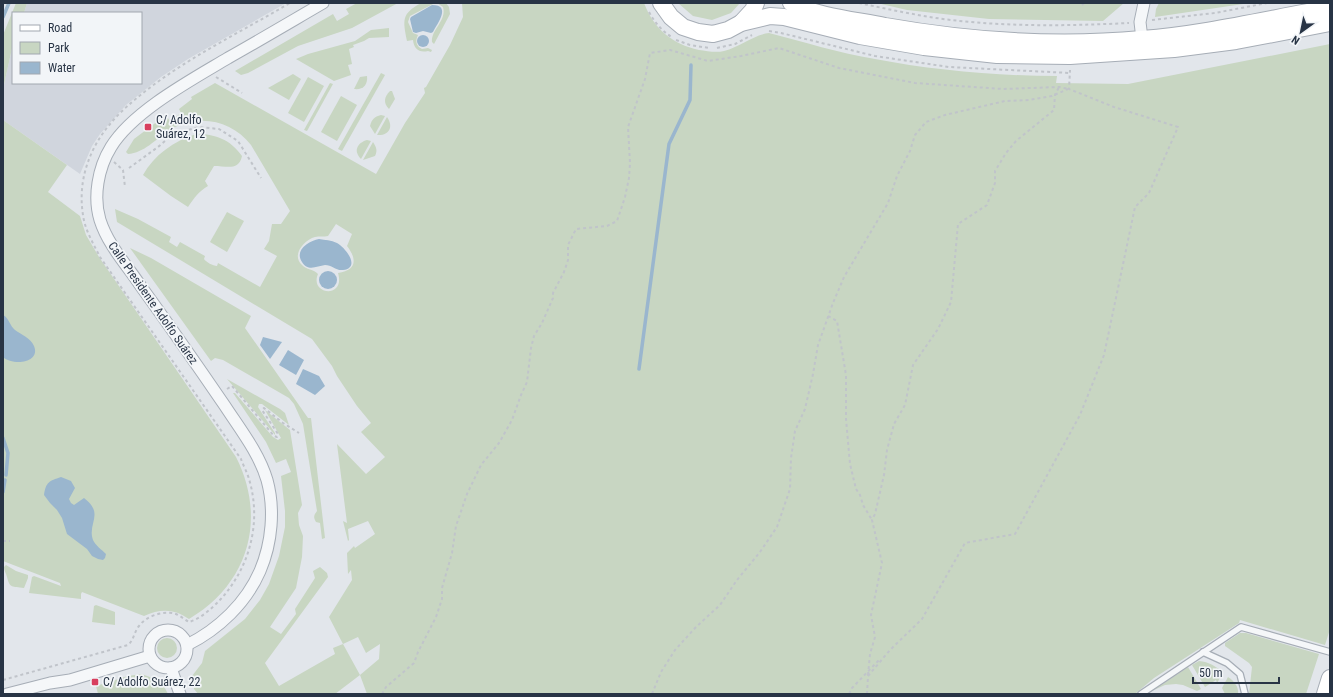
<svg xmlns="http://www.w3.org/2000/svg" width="1333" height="697" viewBox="0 0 1333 697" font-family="'Roboto Condensed',sans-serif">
<rect width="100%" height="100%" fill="#e2e6eb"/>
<polygon fill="#d0d5dd" points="27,3 286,3 188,59 161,77 126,105 100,134 92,146 80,174 3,120 3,89 13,44 13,83 141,83 141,13 24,13"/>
<g fill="#c8d6c2" fill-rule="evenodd">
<polygon points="16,3 27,3 24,13 13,13 13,44 3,89 3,35"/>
<polygon points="357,3 398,3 352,28 298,46 248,73 241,75 235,71 333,14 337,21 349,14 346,9"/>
<path d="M421,3H435L410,16L408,22L413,33L418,35C415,41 416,46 422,49L428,48L432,50L431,52L428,51C419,53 414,49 413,40L407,41C403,20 401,14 421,3Z"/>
<path d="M437,3H446L449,7L450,14L434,44L432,42C431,29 447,21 443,7Z"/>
<path d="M462,3H644C654,29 672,44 699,50C707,51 716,53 724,51C740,47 753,35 769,33C804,42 839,53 875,59C932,70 998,76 1057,76L1056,83L1128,84L1330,44V629L1325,645L1240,620L1239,623L1154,678L1135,694H367L360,675L335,694H198L194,689L192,676L202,663L205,651L245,619L260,600L269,584L279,556L285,527V511L281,476L291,472L286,459L276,463L266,442L233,393H235L273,437L278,440L281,438L265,410L290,430L302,505L298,513L299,525L303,536L302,557L296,588L270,627L281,634L296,614L295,609L315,578L313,571L320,567L327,573L328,577L265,663L279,686L335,654L333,648L343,644L329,617L352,580L351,570L348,574L347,553L354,546L355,548L375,534L368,521L348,529L349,540L348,541L343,521L347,523L337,444L366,474L385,457L361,432L371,423L357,406L337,376L332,366L312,339L117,222L115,209L138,219L171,237L169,242L177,247L180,242L205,256L204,259C206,262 213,266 217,266L218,263L260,287L277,256L264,249L269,241L272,224H281L290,211L251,145C231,119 196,113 168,131C156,139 144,153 128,154L126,152L134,139L158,121L159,123L167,117L170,121L181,113L179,109L192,99L191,97L215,83L376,174L405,123L425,93L424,88L426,87L450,45L463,17ZM336,224L352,234L347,246C357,259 357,270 338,273C346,299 309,295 318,274C314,269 306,270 302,265C291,255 304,240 315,237C319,236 324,237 328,236ZM358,637L366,653L380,644L379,659L360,675L343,644Z"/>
<polygon points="678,3 740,3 731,13 712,20 693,16"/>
<polygon points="877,3 1124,3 1103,21 989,19 907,10"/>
<polygon points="1159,3 1250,3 1155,17 1156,9"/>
<polygon points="389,28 389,37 369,38 364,41 353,45 354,47 349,49 352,64 348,65 351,75 334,81 296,59 308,54 355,41 371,30"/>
<polygon points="381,73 385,75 342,151 338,149"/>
<polygon points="293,74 301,79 289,100 268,88"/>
<path d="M367,76C368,85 363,90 354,89L360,77Z"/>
<polygon points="308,77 324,86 304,122 288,113"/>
<polygon points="330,83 333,84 307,131 304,130"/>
<path d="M390,91H392L395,99L389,109C383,103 384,97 390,91Z"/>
<polygon points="341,96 357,105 337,141 321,132"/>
<path d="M381,115L385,116L375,134L370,126C372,119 374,117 381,115Z"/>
<path d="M387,117C394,127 389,136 377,135Z"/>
<path d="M3,120L67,165L48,192L80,216L86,235L99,257L236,457C267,518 249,584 189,619C175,609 161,608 144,616L82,592L81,594V599L29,593L32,577L34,576L61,586L60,583L3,561Z"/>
<path d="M196,134C215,134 230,139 242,156C239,171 227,166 214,166L205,181L208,186C199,191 194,198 188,207L171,196L143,175C154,155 174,141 196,134Z"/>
<path d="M367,140L371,141L361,159C353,151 357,143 367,140Z"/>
<path d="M373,142C376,147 378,150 375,156L363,160Z"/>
<polygon points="227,212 244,221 227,252 210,242"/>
<path d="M130,248L151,258L251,316L245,328L308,418H311L325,538L322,539L320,523L316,522C313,517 314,515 317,511L303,424L294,404L289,398L223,360L215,358L211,361Z"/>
<polygon points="227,379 280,409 285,413 289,425 262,404 259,404 258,407 275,433 275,435"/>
<path d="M6,565L16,571L28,575V578L24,588C12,586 10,589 7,577C6,573 4,571 4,567Z"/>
<polygon points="96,605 115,612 115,625 92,622 94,606"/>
<polygon points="1240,633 1246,633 1319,654 1306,694 1249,694 1252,667 1249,663 1225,646 1225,643"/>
<circle cx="167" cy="648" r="10"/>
<path d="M1199,661C1209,662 1216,666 1223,673L1217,683L1216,680L1205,687L1192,665Z"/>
<polygon points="1188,667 1201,689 1197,691 1183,685 1176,684 1165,685 1154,690"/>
<path d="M141,674C154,678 162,681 168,694H98L96,686L128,676Z"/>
<path d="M1228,677C1234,681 1239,687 1238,694H1225L1222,688Z"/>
</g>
<g fill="#9ab6ce">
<path d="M432,5C452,5 437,24 433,32L431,33L423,31L416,33L413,32L410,19L411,17Z"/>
<circle cx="423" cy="41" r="6"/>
<path d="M319,239C325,240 331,240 337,243C346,248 361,268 343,270C336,271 332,265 325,265C317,266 308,272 302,262C294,250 309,241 319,239Z"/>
<circle cx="328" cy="280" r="9"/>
<path d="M3,315C9,318 10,326 15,330C20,334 31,338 34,346C41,363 13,366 3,357Z"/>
<polygon points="263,337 282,342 270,359 260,345"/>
<polygon points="288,350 304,360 296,375 279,365"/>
<polygon points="303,369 319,376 325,386 315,395 296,384"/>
<path d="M61,477L71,481L75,488L69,499L71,503L74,505L84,498C105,514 87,523 93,540C95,545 102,550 106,554L105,558L103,560L98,559L92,556L87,549L67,534L62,518L57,510L50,503L44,495C46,482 49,481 61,477Z"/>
</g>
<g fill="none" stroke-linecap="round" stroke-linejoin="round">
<g stroke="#9ab6ce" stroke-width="3.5">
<polyline points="3,17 9,3"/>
<polyline points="639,369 669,144 690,100 691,65"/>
<polyline points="3,438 8,453 6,475"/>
<polyline points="3,492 5,480"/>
</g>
<defs>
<g id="lane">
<polyline points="1203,652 1227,663 1240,674 1245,694"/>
<polyline points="1141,694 1241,627 1330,652"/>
</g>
<g id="street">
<polyline points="1142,39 1140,22 1144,3"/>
<circle cx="168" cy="649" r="19"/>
<path d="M187,645C219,629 246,603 260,571C272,543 275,509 267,480C259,453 240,429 225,406C197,365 169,325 140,285C126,264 108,245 100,220C93,197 98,168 111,147C133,111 193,79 228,58C260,40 292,21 323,3"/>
<polyline points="171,668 180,694"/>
<polyline points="7,694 50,683 70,680 150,656"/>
</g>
<g id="secondary">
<polyline points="661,3 671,17 683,27 698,32 713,34 728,30 741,23 770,16 784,17 860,36 924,47 997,55 1070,56 1174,49 1236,41 1330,23"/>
<path d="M791,3C819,17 856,20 885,26C970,41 1056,47 1142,39C1205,34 1267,19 1330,8"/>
<polyline points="741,23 753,10 756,3"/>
<polyline points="1325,694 1330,678"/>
</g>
</defs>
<use href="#lane" stroke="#a6adb6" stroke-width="8"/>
<use href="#street" stroke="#a6adb6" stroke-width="13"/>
<use href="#secondary" stroke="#a6adb6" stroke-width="18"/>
<g stroke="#c0c4ca" stroke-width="2" stroke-dasharray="3 3" stroke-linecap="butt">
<path d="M859,3C887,9 915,15 943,19C1005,27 1067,26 1129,23"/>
<polyline points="1082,5 1084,3"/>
<path d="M649,12C655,23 662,31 673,38"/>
<polyline points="1152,20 1215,13 1267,3"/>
<polyline points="769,31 781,33 875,56 949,67 1070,73"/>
<polyline points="676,40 690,45 709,48"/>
<polyline points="717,48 735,44 752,35"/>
<polyline points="216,77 242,93"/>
<polyline points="114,162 123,170 125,187"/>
<polyline points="129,168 158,147 173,134 199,127 219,129 238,141 261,178"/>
<polyline points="828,316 837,321 846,375 846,419 850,464 856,489 860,495 863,505 872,520"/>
<polyline points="227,389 232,386 274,436 277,437 278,434 262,410 264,408 283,423 299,433"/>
<polyline points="3,541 10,541"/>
<polyline points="868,675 870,654 875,637 871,615 882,563 872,520 875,514 884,475 887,450 894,424 905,405 913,365 938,329 951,302 958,224 987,205 995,183 995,171 1006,153 1016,141 1054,110 1055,95 1059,87"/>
<path d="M3,680L128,645C134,640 134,632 139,626C146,616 164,610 176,614C181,616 185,620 189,622C200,619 211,609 219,601C250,568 262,522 249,479C247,472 243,465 241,459L100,257C93,243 85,230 83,215C78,184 87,154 106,129C119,112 135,99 152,86C195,54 244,30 290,3"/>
<polyline points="382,694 386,687 414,663 418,652 436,617 442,599 442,588 452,553 456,526 467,494 481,465 499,443 512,420 521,395 527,382 531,348 534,336 542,323 553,298 553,293 564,272 568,260 568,245 576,229 607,226 617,221 625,197 629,178 630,163 628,127 645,79 650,53 670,50 708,61 741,56 779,48 839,68 915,83 1003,89 1059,87 1069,89"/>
<polyline points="652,694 661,672 675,650 696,627 720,605 737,580 760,552 777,527 790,489 791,458 795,431 805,409 813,374 818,345 833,303 844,277 888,203 897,176 910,151 915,135 926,122 945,115 1005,101 1029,100 1052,96 1068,89"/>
<polyline points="849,694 852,688 880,659"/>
<polyline points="867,694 868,676 890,650 922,619 965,543 1015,534 1080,415 1104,355 1135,207 1149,193 1178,127 1114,107 1069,89 1070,70"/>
</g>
<use href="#lane" stroke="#f5f7f9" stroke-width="5.5"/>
<use href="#street" stroke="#f5f7f9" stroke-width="11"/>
<use href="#secondary" stroke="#fff" stroke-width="16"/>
</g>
<g fill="#d83f5e" stroke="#f2f5f8" stroke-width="1.5">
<rect x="144" y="123" width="8" height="8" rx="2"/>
<rect x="91" y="678" width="8" height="8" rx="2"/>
</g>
<g text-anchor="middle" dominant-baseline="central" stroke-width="3.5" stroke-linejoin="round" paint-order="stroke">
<g font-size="12" fill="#283445" stroke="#f2f5f8" text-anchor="start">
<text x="156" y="120">C/ Adolfo<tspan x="156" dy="14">Suárez, 12</tspan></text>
<text x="103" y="682">C/ Adolfo Suárez, 22</text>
</g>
<g font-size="12" fill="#283445" stroke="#f2f5f8">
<text transform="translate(153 303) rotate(55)">Calle Presidente Adolfo Suárez</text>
</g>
</g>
<rect width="1333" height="697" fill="none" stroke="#283445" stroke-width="8"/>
<rect x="12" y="12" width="130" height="72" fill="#f2f5f8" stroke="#a1a8b0"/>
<rect x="20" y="25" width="20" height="6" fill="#ffffff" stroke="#a1a8b0"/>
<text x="48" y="32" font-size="12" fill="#283445">Road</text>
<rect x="20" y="42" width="20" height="12" fill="#c8d6c2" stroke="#a1a8b0"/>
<text x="48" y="52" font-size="12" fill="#283445">Park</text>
<rect x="20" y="62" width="20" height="12" fill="#9ab6ce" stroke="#a1a8b0"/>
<text x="48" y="72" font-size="12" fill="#283445">Water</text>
<g transform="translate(1301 32) rotate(213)" stroke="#f2f5f8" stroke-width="3" paint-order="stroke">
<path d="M0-3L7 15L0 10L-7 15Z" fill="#283445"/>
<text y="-6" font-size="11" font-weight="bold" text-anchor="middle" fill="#283445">N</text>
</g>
<path d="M1193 677v6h86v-6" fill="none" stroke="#283445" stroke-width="2"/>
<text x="1199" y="677" font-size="12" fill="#283445" stroke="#f2f5f8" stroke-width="3" paint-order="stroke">50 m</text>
</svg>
